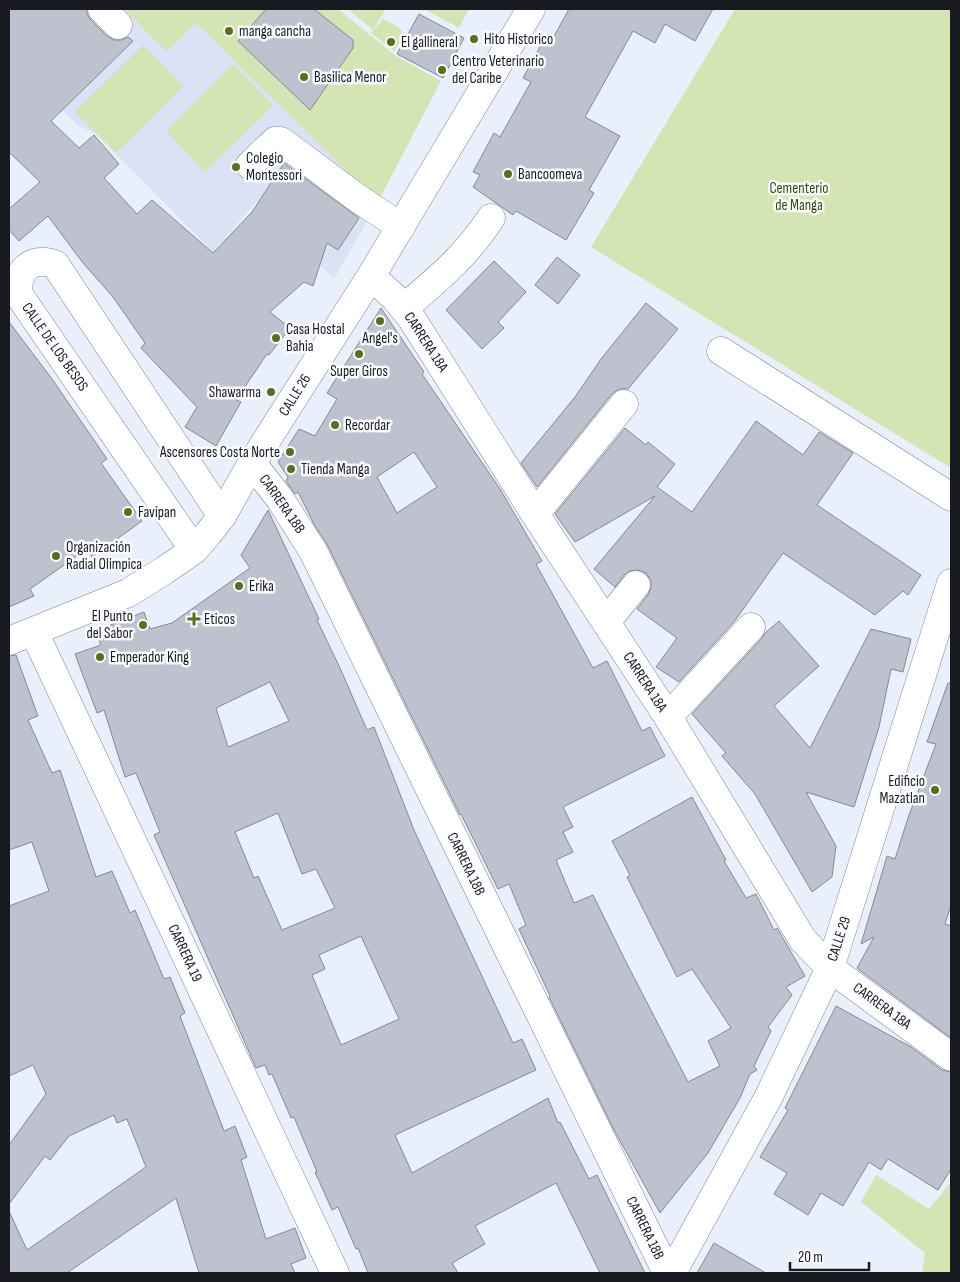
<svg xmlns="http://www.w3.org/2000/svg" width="960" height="1282" viewBox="0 0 960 1282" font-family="'Sofia Sans Condensed',sans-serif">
<rect width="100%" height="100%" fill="#eaeffc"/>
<polygon fill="#dae2f6" points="9,9 126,9 196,23 378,202 334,279 257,201 213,252 95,133 79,126 9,59"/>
<g fill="#d4e4b3">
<polygon points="125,9 338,9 396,56 441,81 378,202 196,23 166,51"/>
<polygon points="348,9 386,9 373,30"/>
<polygon points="424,9 469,9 459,28"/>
<polygon points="735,9 951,9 951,468 591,247"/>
<polygon points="383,19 398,27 405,34 394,51 371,33"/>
<polygon points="143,45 183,86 116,153 75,112"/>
<polygon points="233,64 273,105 205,172 166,131"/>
<polygon points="876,1175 929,1209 951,1182 951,1273 922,1273 925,1253 861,1202"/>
</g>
<g fill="#bec2cf" stroke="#858995" fill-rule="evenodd">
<polygon points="9,9 87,9 87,14 91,20 107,36 114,40 122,40 128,37 133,41 51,121 79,148 94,135 119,164 104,178 137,214 152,200 213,253 252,212 284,163 359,218 338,250 327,243 313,286 304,282 270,312 290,328 269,355 267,354 236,400 241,402 216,446 185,427 197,407 141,348 145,343 113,297 83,263 48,216 19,241 9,230 9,209 40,182 9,152"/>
<polygon points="266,9 314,9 353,40 353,48 310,110 238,41"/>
<polygon points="569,9 713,9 695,41 665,24 655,43 633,31 585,117 620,136 589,190 594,193 566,240 516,211 513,215 473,187 480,175 473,172 494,133 500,137 531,82 523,78 547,34 553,38"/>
<polygon points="419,14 464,38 443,78 397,54"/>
<polygon points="557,257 580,275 558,304 535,285"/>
<polygon points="494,261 526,292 498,322 504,328 482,349 446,310"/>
<polygon points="646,303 678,329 628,389 619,389 612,394 537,487 521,463 575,397 601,359"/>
<path d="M381,308L424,372L422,374L500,489L542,561L536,564L593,668L607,661L642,731L650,727L665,756L563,807L573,827L563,832L573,852L556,860L574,903L593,895L624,958L688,1082L720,1066L708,1041L731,1028L692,969L677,977L627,877L630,875L612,841L692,797L726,860L724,861L746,898L756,894L774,930L777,928L805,976L786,987L792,995L768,1027L771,1031L754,1066L757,1070L750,1074L740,1098L708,1153L660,1213L614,1130L549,997L550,996L519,929L526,925L509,884L498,889L461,814L460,815L327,544L314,524L298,492L295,494L286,481L288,477L278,462L299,429L315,436L337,399L327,393ZM414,452L437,487L397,513L377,477Z"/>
<polygon points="9,322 52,379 107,459 101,463 142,521 92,557 87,549 30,589 34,596 9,607"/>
<polygon points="756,421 803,455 819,432 853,453 817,505 921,575 908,595 903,591 875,615 783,553 734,622 679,682 656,667 677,638 637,609 648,595 651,588 651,580 646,573 638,570 630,571 624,575 615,587 594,569 655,496 575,542 555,514 625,428 646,445 648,442 675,464 657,487 692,512"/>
<path d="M268,510L319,619L317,620L340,668L367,730L374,727L414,830L513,1043L522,1039L536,1070L395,1135L412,1173L548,1098L558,1123L560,1122L589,1179L597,1175L645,1273H600L556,1183L475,1226L485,1244L452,1263L458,1273H368L358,1248L356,1249L338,1207L332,1210L315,1172H317L294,1117L291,1118L272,1074L269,1075L265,1065L256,1068L154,835L160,832L136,773L125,777L104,710L97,713L75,654L101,645L95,631L144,612L150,629L172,623L250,568L241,555ZM270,682L289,721L228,747L216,708ZM278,813L302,874L316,869L335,908L282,930L258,876L254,878L235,832ZM361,936L399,1019L341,1045L312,975L325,969L319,955Z"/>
<polygon points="779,621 819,666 774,706 810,748 871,629 911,639 903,672 891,669 879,727 854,807 806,792 836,846 832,877 812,892 755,794 722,756 726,753 692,714 762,638 765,633"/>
<polygon points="16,655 38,716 28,720 52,773 60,770 96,877 112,871 130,913 135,910 164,979 170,977 185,1013 180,1016 224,1131 235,1126 247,1157 241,1160 266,1239 295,1228 306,1258 291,1264 295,1273 199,1273 176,1198 67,1273 9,1273 9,1211 27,1250 146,1167 127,1119 117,1123 114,1115 69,1136 50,1160 45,1156 9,1204 9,1145 46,1094 33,1065 9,1076 9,906 49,891 32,842 9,850 9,656"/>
<polygon points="948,683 951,683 951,905 945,924 951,926 951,1038 857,968 874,937 861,944 887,856 895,859 908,818 936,744 927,742"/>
<polygon points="836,1006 911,1047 942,1070 951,1072 951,1169 938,1190 888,1159 881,1170 869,1162 843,1206 821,1193 808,1215 774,1194 787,1173 760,1157 788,1110 785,1108"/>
<polygon points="714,1243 766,1273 697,1273"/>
</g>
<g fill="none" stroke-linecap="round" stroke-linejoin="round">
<defs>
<g id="minor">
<polyline points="102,9 118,25"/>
<polyline points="250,165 275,141 281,141 356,197 401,227"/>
<polyline points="371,276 395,298 412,319 535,514 668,717 803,940 830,968 951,1057"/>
<path d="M404,308C438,279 466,256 491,218"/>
<polyline points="721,351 951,497"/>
<polyline points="252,463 280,499 313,551 667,1273"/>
<polyline points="535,514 624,404"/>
<path d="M194,550L19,295C15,271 31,256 55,264L222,516"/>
<polyline points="606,622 636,585"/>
<polyline points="34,632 335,1273"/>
<polyline points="9,641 128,593 165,570 194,550 208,534 222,516 252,463 371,276 531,9"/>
<polyline points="668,717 751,627"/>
</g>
<polyline id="major" points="672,1273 768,1098 830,968 951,583"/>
</defs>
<use href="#minor" stroke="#808491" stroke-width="29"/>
<use href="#major" stroke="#808491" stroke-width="29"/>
<use href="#minor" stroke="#fff" stroke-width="28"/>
<use href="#major" stroke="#fff" stroke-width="28"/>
</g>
<g fill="#5a6e1c" stroke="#fbfcff" stroke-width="2">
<circle cx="229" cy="31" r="5"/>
<circle cx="474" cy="39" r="5"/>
<circle cx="391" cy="42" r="5"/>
<circle cx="442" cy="70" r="5"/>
<circle cx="304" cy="77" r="5"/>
<circle cx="236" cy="167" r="5"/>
<circle cx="508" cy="174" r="5"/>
<circle cx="380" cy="321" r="5"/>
<circle cx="276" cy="338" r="5"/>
<circle cx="359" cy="354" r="5"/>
<circle cx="271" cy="392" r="5"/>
<circle cx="335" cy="425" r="5"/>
<circle cx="290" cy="452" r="5"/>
<circle cx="291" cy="469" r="5"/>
<circle cx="128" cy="512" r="5"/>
<circle cx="56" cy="556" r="5"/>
<circle cx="239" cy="586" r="5"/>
<path d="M191.5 611.5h5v5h5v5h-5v5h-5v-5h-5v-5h5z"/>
<circle cx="143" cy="625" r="5"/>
<circle cx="100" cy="657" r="5"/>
<circle cx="935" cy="790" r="5"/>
</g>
<g text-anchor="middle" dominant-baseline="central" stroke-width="5" stroke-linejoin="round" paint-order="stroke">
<g font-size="15" fill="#181a1f" stroke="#fbfcff" text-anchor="start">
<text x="239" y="31">manga cancha</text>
<text x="484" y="39">Hito Historico</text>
<text x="401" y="42">El gallineral</text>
<text x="452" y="61">Centro Veterinario<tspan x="452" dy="17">del Caribe</tspan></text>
<text x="314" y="77">Basilica Menor</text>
<text x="246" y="158">Colegio<tspan x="246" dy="17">Montessori</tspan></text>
<text x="518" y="174">Bancoomeva</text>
<text x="286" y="329">Casa Hostal<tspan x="286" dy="17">Bahia</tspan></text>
<text x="380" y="338" text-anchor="middle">Angel's</text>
<text x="359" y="371" text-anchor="middle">Super Giros</text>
<text x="261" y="392" text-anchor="end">Shawarma</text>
<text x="345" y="425">Recordar</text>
<text x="280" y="452" text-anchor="end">Ascensores Costa Norte</text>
<text x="301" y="469">Tienda Manga</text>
<text x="138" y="512">Favipan</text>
<text x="66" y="547">Organización<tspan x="66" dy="17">Radial Olimpica</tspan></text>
<text x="249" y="586">Erika</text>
<text x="133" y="616" text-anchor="end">El Punto<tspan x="133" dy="17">del Sabor</tspan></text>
<text x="204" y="619">Eticos</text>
<text x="110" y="657">Emperador King</text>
<text x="925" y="781" text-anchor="end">Edificio<tspan x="925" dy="17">Mazatlan</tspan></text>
</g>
<g font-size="15" fill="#394709" stroke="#fbfcff">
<text x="799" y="188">Cementerio<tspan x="799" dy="17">de Manga</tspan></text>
</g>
<g font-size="15" fill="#181a1f" stroke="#fbfcff">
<text transform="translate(426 342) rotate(57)">CARRERA 18A</text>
<text transform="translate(55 347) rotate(55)">CALLE DE LOS BESOS</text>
<text transform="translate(295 395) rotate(-58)">CALLE 26</text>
<text transform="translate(282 504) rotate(55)">CARRERA 18B</text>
<text transform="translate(645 682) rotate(57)">CARRERA 18A</text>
<text transform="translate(466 864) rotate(64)">CARRERA 18B</text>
<text transform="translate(839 939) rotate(-72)">CALLE 29</text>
<text transform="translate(185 953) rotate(65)">CARRERA 19</text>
<text transform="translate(882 1006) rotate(36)">CARRERA 18A</text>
<text transform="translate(645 1228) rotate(64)">CARRERA 18B</text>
</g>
</g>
<rect width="960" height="1282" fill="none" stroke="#181a1f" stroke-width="20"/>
<path d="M790 1262v8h79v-8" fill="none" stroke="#181a1f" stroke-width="2.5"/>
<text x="798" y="1262" font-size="15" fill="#181a1f" stroke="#fbfcff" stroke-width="4" paint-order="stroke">20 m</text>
</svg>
